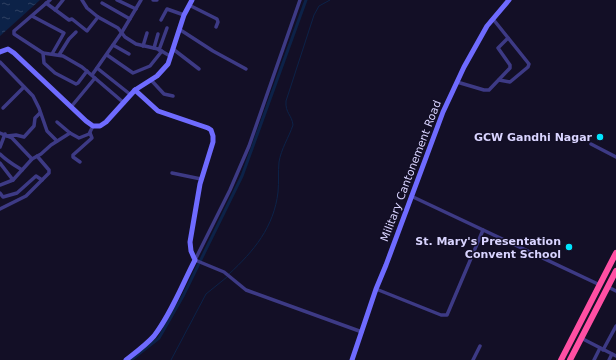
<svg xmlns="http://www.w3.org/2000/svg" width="616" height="360" viewBox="0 0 616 360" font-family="'DejaVu Sans',sans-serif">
<defs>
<pattern id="water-ripples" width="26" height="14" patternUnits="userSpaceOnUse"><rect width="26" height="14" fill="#0c2248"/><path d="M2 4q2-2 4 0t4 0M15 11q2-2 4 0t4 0" fill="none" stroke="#2f4163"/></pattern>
</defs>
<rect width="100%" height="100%" fill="#130f26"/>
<polygon fill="url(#water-ripples)" points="0,0 40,0 0,36"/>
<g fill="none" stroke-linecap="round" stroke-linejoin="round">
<g stroke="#0c2248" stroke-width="1">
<path d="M229,274C254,251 274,227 278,192C279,182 278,172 279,162C281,149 289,137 293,125C292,115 285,113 286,101L314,15L319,6L330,0"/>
<polyline points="171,360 206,294 227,277"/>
</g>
<polyline stroke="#0c2248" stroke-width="3" points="131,360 159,338 183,296 242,176 306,0"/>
<g stroke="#3d3a85" stroke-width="3.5">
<polyline points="50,0 14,31 14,34 43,53 63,56 82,67 124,103"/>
<polyline points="82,0 87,8 98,17 118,28 125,37 136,44 158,49 170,56"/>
<polyline points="117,0 136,9"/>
<polyline points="153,0 157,0"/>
<polyline points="300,0 249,146 230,190 195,260 224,272 246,290 362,332"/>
<polyline points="46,3 69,20 72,19 87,31 98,17"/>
<polyline points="102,3 130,19"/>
<polyline points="189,5 217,19 218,22 216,27"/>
<polyline points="55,10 63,0"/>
<polyline points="32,16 64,33 52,54"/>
<polyline points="493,19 529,64 528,67 510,82 499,80"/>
<polyline points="161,20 167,9 184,15"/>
<polyline points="179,29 213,51 246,69"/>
<polyline points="113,45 129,54"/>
<polyline points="143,46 147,33"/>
<polyline points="154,48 158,34"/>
<polyline points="173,49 199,69"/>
<polyline points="159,50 167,28"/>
<polyline points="43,53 44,63 55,73 76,84 78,83 87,71"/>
<polyline points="59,55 69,39 76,32"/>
<polyline points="107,55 133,73 150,66 162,51"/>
<polyline points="0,62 33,96 39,108 47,131 57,141"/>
<polyline points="97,68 131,95"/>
<polyline points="92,75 122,32 141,0"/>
<polyline points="151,80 164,94 173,96"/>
<polyline points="457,82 484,90 489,90 510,68 510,65 498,48 508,38"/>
<polyline points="71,107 95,78"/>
<polyline points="3,108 24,87"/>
<polyline points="57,122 70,133 79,138 89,134 93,126"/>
<polyline points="0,133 12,138 32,159"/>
<polyline points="7,136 16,135 24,137 34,126 35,118 40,113"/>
<polyline points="591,144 616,157"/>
<polyline points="0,147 5,134"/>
<path d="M0,154C7,161 14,165 22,170"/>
<polyline points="80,162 73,157 73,155 92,138 90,133"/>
<polyline points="0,163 13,180"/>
<polyline points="172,173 201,179"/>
<polyline points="0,185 13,180 32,159 41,154 51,145 70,133"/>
<polyline points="0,193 3,197 17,193 36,176 42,180"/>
<polyline points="411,196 600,285"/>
<polyline points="0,209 26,196 49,173 49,170 37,156"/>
<polyline points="608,287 616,291"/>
<polyline points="376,289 441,315 447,315 483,230"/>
<polyline points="581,338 616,356"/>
<polyline points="603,350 616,326"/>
<polyline points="473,360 480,346"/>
<polyline points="594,360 600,348"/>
<polyline points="609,360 612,354"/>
</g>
<g stroke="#6f6bff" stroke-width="5">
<polyline points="0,52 8,49 14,53 86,121 93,126 100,126 106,122 135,90 157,76 168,64 184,15 192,0"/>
<path d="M126,360C135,353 146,345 154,336C171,314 182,285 195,260L191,251L190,242L200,184L213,142V136L211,130L208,128L158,111L135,90"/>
<polyline points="352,360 376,289 386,265 443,112 464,67 487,26 509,0"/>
</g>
<g stroke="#ff4fa3" stroke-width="6">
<polyline points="561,360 616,253"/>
<polyline points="570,360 616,271"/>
</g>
</g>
<g fill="#00e5ff" stroke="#130f26" stroke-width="1.5">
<circle cx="600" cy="137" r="4"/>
<circle cx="569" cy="247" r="4"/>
</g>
<g text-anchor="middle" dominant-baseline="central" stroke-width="3" stroke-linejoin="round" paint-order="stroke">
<g font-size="11" font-weight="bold" fill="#d9d4ff" stroke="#130f26" text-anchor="end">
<text x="592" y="137">GCW Gandhi Nagar</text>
<text x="561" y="241">St. Mary's Presentation<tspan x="561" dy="13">Convent School</tspan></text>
</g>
<g font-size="11" fill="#d9d4ff" stroke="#130f26">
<text transform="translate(411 171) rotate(-69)">Military Cantonement Road</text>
</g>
</g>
</svg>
